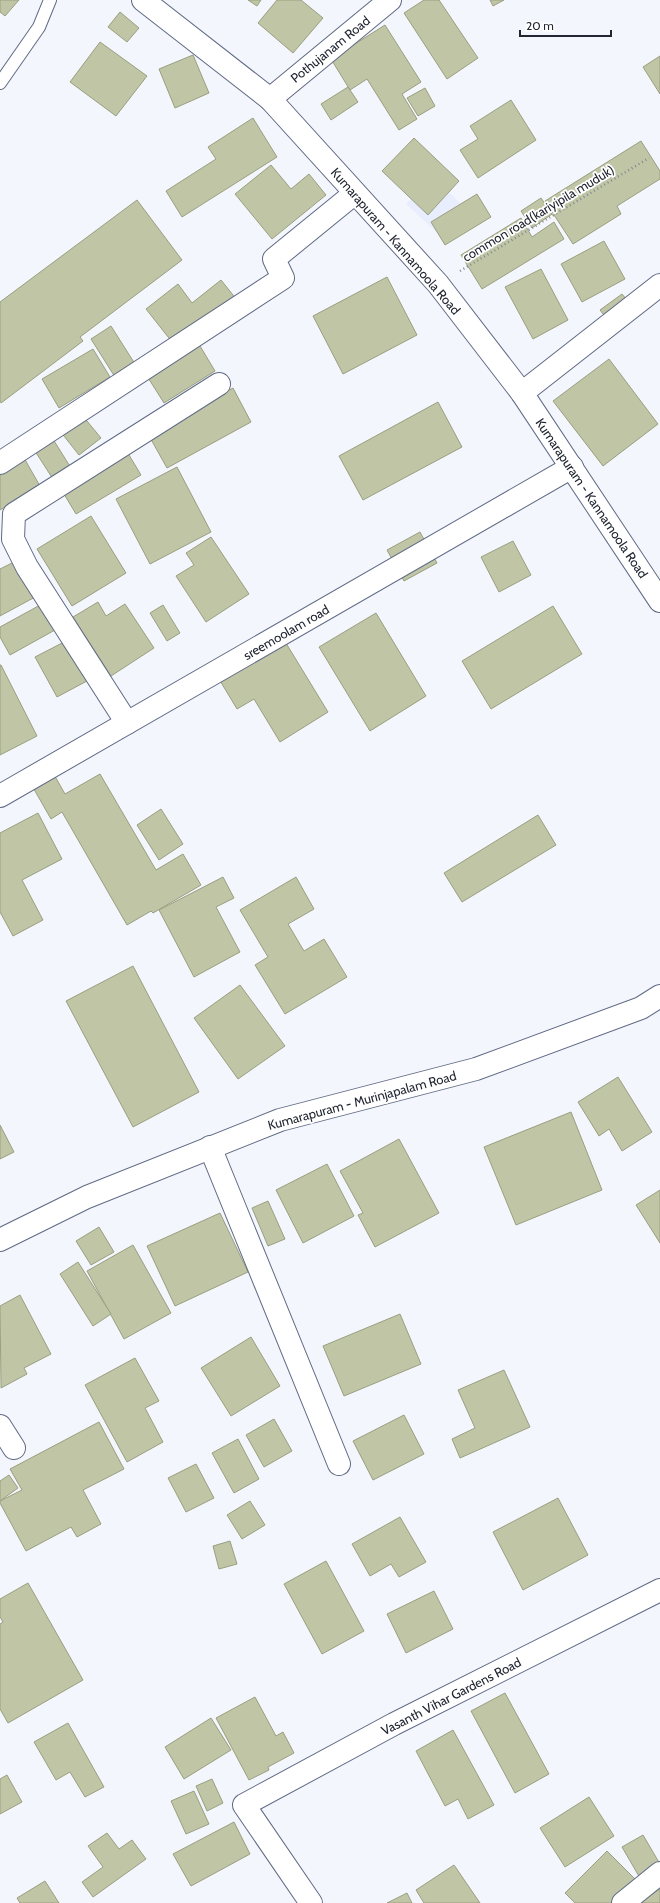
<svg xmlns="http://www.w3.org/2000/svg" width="660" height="1903" viewBox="0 0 660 1903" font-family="Cabin,sans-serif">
<rect width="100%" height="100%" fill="#f3f6fc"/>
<polygon fill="#e9eefe" points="433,176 472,215 444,239 406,204"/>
<g fill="#bfc5a5" stroke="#9a9f80">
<polygon points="0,0 19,0 5,16 0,12"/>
<polygon points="248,0 261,0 257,6"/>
<polygon points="277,0 301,0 323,18 293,53 258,23"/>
<polygon points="424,0 439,0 478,58 447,79 404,13"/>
<polygon points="490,0 504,0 493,6"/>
<polygon points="120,12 139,28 127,42 108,27"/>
<polygon points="385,25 421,82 402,94 417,119 399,130 367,79 350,90 331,59"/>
<polygon points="100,42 147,76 116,116 70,82"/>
<polygon points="193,55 209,93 175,108 159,69"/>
<polygon points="660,56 660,94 643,67"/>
<polygon points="348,87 358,102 331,120 321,104"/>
<polygon points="425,88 435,106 418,116 407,98"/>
<polygon points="511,100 536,140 478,178 460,150 478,139 470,126"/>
<polygon points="253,118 277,157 182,217 166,191 216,159 208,147"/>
<polygon points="414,138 459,181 428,215 382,171"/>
<polygon points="641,141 660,171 660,179 617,206 621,214 573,244 545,201"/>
<polygon points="271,165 291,189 309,174 326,195 272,239 235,194"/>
<polygon points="477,194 491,217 445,245 431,222"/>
<polygon points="541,198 552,214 532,228 521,211"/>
<polygon points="137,200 182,260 80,337 83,341 1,403 0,401 0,302"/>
<polygon points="521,218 532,237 554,222 564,239 482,289 461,255"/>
<polygon points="604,241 625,279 582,302 561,264"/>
<polygon points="541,269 568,320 533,339 505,287"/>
<polygon points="387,277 417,335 343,374 313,316"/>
<polygon points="221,280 237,300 176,347 146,309 178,284 192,303"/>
<polygon points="622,294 632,306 610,323 600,310"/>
<polygon points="111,326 135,364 115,377 91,339"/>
<polygon points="197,341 215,371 164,403 145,373"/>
<polygon points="93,349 110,377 59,408 42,379"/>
<polygon points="609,359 658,424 603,466 553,401"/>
<polygon points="233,388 251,422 167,468 148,434"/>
<polygon points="438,402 462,447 363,500 339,456"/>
<polygon points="77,409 101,438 79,455 56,426"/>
<polygon points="51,436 71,468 53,479 33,448"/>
<polygon points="126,450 141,475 76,514 61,489"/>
<polygon points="24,458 40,486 0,510 0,473"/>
<polygon points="177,467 211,532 150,564 116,499"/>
<polygon points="91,516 126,573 72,606 37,549"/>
<polygon points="420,532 437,563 404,581 387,550"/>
<polygon points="211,537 249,594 206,622 176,576 194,565 186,553"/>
<polygon points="513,541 531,575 499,592 481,557"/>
<polygon points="18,560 37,596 0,616 0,569"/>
<polygon points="98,602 106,616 125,604 154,648 111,676 73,617"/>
<polygon points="42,604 55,630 10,655 0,637 0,627"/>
<polygon points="163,605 180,633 167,641 150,613"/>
<polygon points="553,606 582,654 491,709 462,661"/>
<polygon points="376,613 426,696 370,731 319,647"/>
<polygon points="281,635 328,712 280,742 254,699 237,709 216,674"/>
<polygon points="66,641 87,681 57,697 35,657"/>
<polygon points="0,665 1,665 37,736 0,755"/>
<polygon points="52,771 65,794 100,774 156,870 183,854 201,885 153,913 151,911 127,925 62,812 51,819 31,784"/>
<polygon points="161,809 183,844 159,860 137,825"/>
<polygon points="38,813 62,859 22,880 43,920 13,936 0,912 0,833"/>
<polygon points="538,815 556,845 462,902 444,873"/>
<polygon points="223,877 234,898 216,907 240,952 194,977 159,910"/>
<polygon points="296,877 314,909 288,924 304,951 324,939 347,977 285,1014 255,965 268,957 240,910"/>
<polygon points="133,966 199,1092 133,1127 66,1001"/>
<polygon points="240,985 285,1046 238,1079 194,1018"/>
<polygon points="618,1077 652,1132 622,1151 609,1129 599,1136 578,1102"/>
<polygon points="571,1112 602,1190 516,1225 484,1147"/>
<polygon points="0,1125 14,1152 0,1159"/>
<polygon points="399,1139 439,1213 375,1247 358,1215 363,1213 340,1171"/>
<polygon points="327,1164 354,1216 303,1243 276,1190"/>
<polygon points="660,1190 660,1243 636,1205"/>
<polygon points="268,1201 285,1239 268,1246 252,1208"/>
<polygon points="220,1213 248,1272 175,1306 147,1246"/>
<polygon points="99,1227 114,1252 91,1265 76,1241"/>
<polygon points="133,1245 171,1313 124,1339 87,1271"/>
<polygon points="78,1262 111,1314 93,1326 60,1274"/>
<polygon points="20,1295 51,1354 24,1368 27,1374 1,1388 0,1306"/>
<polygon points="400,1314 421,1364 344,1396 323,1346"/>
<polygon points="251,1337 280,1386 231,1416 201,1368"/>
<polygon points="135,1358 159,1401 145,1408 163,1442 127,1462 85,1385"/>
<polygon points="504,1370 530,1427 460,1458 452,1439 475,1428 458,1390"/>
<polygon points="404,1415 424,1454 373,1480 353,1441"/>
<polygon points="274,1419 292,1451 264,1467 246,1435"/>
<polygon points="99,1422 124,1469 83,1490 101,1524 77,1537 71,1527 26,1551 0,1503 0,1501 22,1490 10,1469"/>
<polygon points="238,1439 259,1479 234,1493 212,1453"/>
<polygon points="196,1464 214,1498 186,1512 168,1478"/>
<polygon points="9,1475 18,1488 0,1501 0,1481"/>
<polygon points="558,1498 588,1555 523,1590 493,1532"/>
<polygon points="250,1501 265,1525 242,1539 227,1515"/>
<polygon points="400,1517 426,1562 399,1577 391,1564 370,1576 352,1544"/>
<polygon points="230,1541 237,1564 219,1569 213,1546"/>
<polygon points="326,1561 364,1631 322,1654 284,1584"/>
<polygon points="28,1583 83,1680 8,1723 0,1709 0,1624 3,1622 0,1617 0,1599"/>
<polygon points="434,1591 453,1629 406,1653 387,1614"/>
<polygon points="505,1693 549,1774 515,1793 471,1711"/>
<polygon points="255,1697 276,1736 283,1732 294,1753 268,1767 269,1770 249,1780 216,1718"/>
<polygon points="211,1718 231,1750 184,1779 165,1747"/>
<polygon points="68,1723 104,1787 85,1797 70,1772 56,1780 34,1742"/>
<polygon points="453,1730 494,1805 468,1819 458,1799 445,1806 416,1751"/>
<polygon points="7,1775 22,1802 0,1814 0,1779"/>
<polygon points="212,1779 223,1803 207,1811 196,1786"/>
<polygon points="194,1791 209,1824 186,1834 171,1801"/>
<polygon points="589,1797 614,1836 565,1867 540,1828"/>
<polygon points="234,1822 250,1854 191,1886 173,1854"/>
<polygon points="107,1833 119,1849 132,1840 146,1859 93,1897 82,1882 103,1867 88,1846"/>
<polygon points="643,1835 660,1864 640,1878 622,1847"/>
<polygon points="607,1851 637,1881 615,1903 575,1903 565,1893"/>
<polygon points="454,1865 480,1903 424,1903 416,1890"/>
<polygon points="45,1881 59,1903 20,1903 17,1898"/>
<polygon points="660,1889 660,1903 637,1903"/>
<polygon points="407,1893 412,1903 387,1903"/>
</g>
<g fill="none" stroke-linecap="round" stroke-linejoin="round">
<defs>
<polyline id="lane" points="0,83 39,27 50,0"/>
<g id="street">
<polyline points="270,99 390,0"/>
<polyline points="522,393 660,285"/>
<polyline points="0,463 283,278 274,259 355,193"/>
<polyline points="127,723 27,567 13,539 14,514 219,384"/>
<polyline points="0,796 572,467"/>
<polyline points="210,1147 339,1464"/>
<polyline points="0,1426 14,1448"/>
<polyline points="311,1903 244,1805 394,1724 660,1590"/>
<polyline points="623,1903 660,1873"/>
</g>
<g id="secondary">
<polyline points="143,0 270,99 438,284 522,393 660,601"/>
<polyline points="0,1240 87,1197 280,1120 476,1069 641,1008 660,996"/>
</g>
</defs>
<use href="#lane" stroke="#606a85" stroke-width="14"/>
<use href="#street" stroke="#606a85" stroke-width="24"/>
<use href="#secondary" stroke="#606a85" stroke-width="24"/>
<polyline stroke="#858991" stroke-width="2.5" stroke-dasharray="1 3" stroke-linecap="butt" points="460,271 649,158"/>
<use href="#lane" stroke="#fff" stroke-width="12"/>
<use href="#street" stroke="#fff" stroke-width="22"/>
<use href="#secondary" stroke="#fff" stroke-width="22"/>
</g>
<g text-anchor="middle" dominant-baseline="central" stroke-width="3.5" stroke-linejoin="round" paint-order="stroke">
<g font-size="13" fill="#222631" stroke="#fff">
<text transform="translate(330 49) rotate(-39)">Pothujanam Road</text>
<text transform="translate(538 213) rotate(-31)">common road(kariyipila muduk)</text>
<text transform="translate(396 241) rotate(49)">Kumarapuram - Kannamoola Road</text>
<text transform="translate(592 498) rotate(56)">Kumarapuram - Kannamoola Road</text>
<text transform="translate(286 632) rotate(-30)">sreemoolam road</text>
<text transform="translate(362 1100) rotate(-15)">Kumarapuram - Murinjapalam Road</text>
<text transform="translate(451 1696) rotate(-27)">Vasanth Vihar Gardens Road</text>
</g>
</g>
<path d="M520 30v6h91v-6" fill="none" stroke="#222631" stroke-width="2"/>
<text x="526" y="30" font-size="12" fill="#222631" stroke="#ffffff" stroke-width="3" paint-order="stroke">20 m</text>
</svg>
